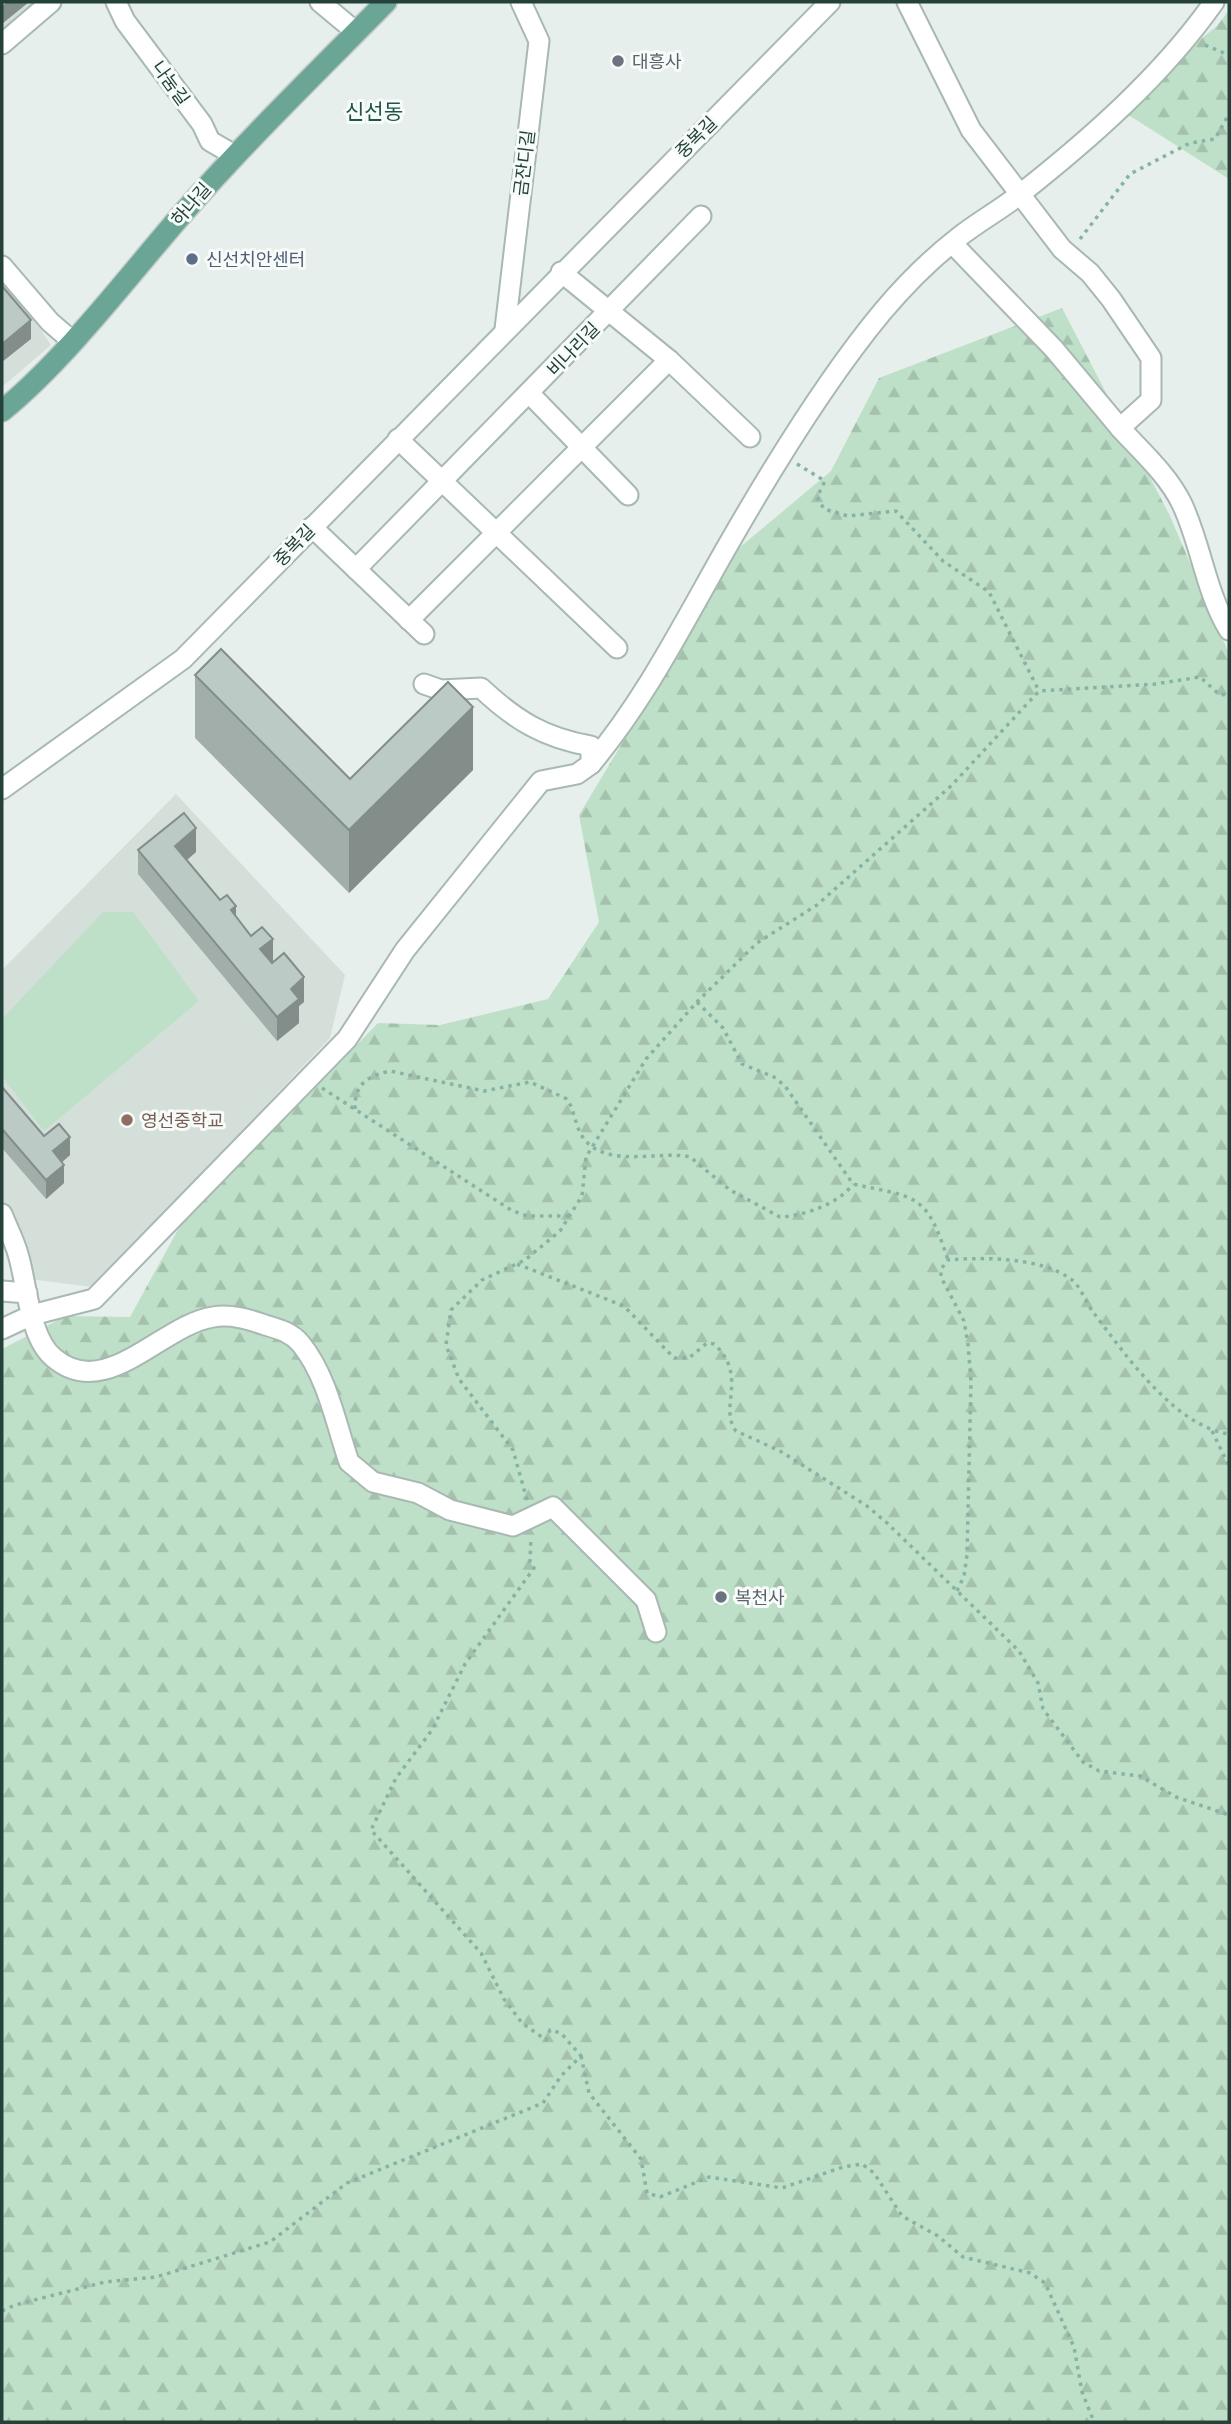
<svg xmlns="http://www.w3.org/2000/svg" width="1231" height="2424" viewBox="0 0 1231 2424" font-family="'Roboto Condensed','Noto Sans KR',sans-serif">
<defs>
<pattern id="forest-firs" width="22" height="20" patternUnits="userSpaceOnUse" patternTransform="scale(1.75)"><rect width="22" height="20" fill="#bfe0c8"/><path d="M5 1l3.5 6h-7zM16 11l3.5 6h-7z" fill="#a4c1ad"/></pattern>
</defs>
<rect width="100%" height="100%" fill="#e6efeb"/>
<g fill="#d4dfda">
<polygon points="2,2 37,2 2,33"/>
<polygon points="2,273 51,345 2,387"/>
<polygon points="176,794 345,975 330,1038 93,1287 29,1279 2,1203 2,970"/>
</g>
<g fill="url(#forest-firs)">
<polygon points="1229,10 1229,179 1116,107 1217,26"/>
<polygon points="1062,308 1170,516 1229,654 1229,2422 2,2422 2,1349 66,1316 130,1317 180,1226 378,1023 440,1025 548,999 599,922 579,815 650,697 714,569 831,471 879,378"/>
</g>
<polygon fill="#bfe0c8" points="103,912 133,912 199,1001 44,1131 2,1076 2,1019"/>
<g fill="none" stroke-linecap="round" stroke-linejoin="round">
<defs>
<g id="minor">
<polyline points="116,2 125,21 202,124 210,141 229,152 232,157"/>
<polyline points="320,2 356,32"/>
<polyline points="907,2 971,130 1062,249 1090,273 1111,299 1151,358 1151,400 1120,428 1054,349 952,243"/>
<polyline points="2,44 51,2"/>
<polyline points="2,266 50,322 72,341"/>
<polyline points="561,272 669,360 750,437"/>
<polyline points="505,329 539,41 521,2"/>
<polyline points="530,394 628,495"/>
<path d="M1120,428C1142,452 1168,475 1182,504C1201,544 1206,593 1229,630"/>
<polyline points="398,439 617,648"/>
<polyline points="312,527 424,634"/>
<polyline points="356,569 701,216"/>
<polyline points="409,620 669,360"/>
<path d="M591,764C647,697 685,620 728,545C771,470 828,377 883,311C905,285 932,258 959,237C978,222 1000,210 1019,195C1090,139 1162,76 1214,2"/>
<polyline points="2,789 183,659 830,2"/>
<path d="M2,1214C7,1227 14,1240 18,1254C27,1283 29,1338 54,1358C106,1402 161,1325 213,1317C231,1314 248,1319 265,1325C279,1329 291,1332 301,1344C327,1376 336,1424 349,1462L373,1482L418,1493L450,1510L513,1526L553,1507L646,1600L656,1632"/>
<polyline points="2,1291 27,1293"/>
<path d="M2,1329L32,1315L94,1299L347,1039L405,950L541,781L577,774L591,764V746C544,738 515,720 481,688L441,690L424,684"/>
</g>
<path id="major" d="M2,411C66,359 129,275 184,212C248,139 318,71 386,2"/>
</defs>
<use href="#minor" stroke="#a8b8b2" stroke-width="23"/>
<use href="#major" stroke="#c2cac8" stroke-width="24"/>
<g stroke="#86b3a5" stroke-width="3.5" stroke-dasharray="3.5 5" stroke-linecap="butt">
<polyline points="1205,45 1229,55"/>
<polyline points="1080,239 1130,174 1190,143 1215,139 1229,114"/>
<polyline points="797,464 825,481 817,497 824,509 848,516 896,511 943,561 989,592 1039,691"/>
<path d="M697,1002L723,1028L742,1064L774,1077L785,1086L853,1184C918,1198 926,1193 948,1260"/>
<polyline points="322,1088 511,1210 527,1216 570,1216"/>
<path d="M355,1109C354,1084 368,1076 390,1071L484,1091L530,1082L567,1099C575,1111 575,1127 584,1139C608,1169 661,1150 690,1157L730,1190L780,1217C803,1216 839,1204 853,1184"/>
<path d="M517,1264L624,1306L674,1358H689L707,1343L714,1344C749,1376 718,1407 736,1431L780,1451L867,1506L886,1522L1019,1651L1038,1683L1043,1709L1083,1762L1099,1771L1140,1776L1176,1797L1229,1815"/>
<polyline points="1212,1431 1229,1466"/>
<polyline points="527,1500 513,1450 459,1379 446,1345 451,1310 482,1280 525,1260 560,1231 582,1196 586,1157 646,1059 697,1002 757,943 817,905 951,786 1039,691 1155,684 1200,677 1220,695 1229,694"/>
<path d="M957,1591L964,1576L967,1555L971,1381L968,1344L964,1321L941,1277V1269L948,1260C984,1257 1042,1257 1072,1280C1081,1287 1086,1303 1093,1312C1125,1354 1174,1426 1229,1434"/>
<polyline points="581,2056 589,2093 641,2159 647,2193 660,2197 709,2177 782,2188 843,2167 862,2164 874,2173 902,2216 938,2236 963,2257 1030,2273 1045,2283 1074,2347 1082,2392 1094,2422"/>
<polyline points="2,2311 15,2305 105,2282 156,2277 270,2242 347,2183 543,2103 561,2076 581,2056 561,2033 550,2030 546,2040 522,2023 504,1999 481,1953 371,1830 396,1778 432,1730 465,1664 534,1568 530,1562 531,1538"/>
</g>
<use href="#minor" stroke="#fff" stroke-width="19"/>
<use href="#major" stroke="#6aa596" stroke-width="21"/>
</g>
<g fill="#a1aea9">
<polygon points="195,675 350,779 473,770 349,893 195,738"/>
<polygon points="138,850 196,852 187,860 220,900 236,917 304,1002 299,1006 299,1023 277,1041 138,874"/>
<polygon points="2,1087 44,1136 70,1155 62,1162 64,1183 46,1199 2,1148"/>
</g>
<g fill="#838d89">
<polygon points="7,2 29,2 2,24 2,6"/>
<polygon points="31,320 31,339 2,362 2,344"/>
<polygon points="473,707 473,770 349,893 349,830"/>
<polygon points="196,828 196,852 175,870 175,846"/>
<polygon points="236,906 236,930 231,910"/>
<polygon points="273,939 273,964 260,949"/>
<polygon points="304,977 304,1002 299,1006 299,1023 277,1041 277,1017 291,989"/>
<polygon points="70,1137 70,1155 53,1170 53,1151"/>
<polygon points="64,1165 64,1183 46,1199 46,1180"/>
</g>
<g fill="#bbcac4" stroke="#838d89" stroke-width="2">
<polygon points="2,286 31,320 2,344"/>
<polygon points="221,649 350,779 448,682 473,707 349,830 195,675"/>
<polygon points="184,813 196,828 175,846 220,900 227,895 236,906 231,910 251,936 262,927 273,939 260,949 272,963 284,953 304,977 291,989 299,999 277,1017 138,850"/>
<polygon points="2,1087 44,1136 59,1124 70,1137 53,1151 64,1165 46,1180 2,1129"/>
</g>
<g fill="#6b7280" stroke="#f7fbf9" stroke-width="2.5">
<circle cx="618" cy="61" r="7"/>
<circle cx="721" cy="1597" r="7"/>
</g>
<circle fill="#5c6f8a" stroke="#f7fbf9" stroke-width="2.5" cx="192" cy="259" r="7"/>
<circle fill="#8d6e63" stroke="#f7fbf9" stroke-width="2.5" cx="127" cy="1120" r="7"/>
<g text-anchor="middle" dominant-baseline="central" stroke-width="6" stroke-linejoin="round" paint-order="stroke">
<g font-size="18" fill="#5b616d" stroke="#f7fbf9" text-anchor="start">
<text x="632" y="61">대흥사</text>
<text x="735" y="1597">복천사</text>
</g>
<g font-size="18" fill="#24423a" stroke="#f7fbf9">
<text transform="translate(171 83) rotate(54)">나눔길</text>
<text transform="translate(696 137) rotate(-45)">중복길</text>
<text transform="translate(524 163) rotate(-83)">금잔디길</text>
<text transform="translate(191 204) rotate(-49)">하나길</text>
<text transform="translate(573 349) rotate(-46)">비나리길</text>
<text transform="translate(294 545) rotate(-46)">중복길</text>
</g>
<g font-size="18" fill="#4e5e75" stroke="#f7fbf9" text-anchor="start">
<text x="206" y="259">신선치안센터</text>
</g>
<g font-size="18" fill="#785e54" stroke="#f7fbf9" text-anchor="start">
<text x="141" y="1120">영선중학교</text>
</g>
<g font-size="21" fill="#1f5548" stroke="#f7fbf9">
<text x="374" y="112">신선동</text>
</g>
</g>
<rect width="1231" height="2424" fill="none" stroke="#24423a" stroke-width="7"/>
</svg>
